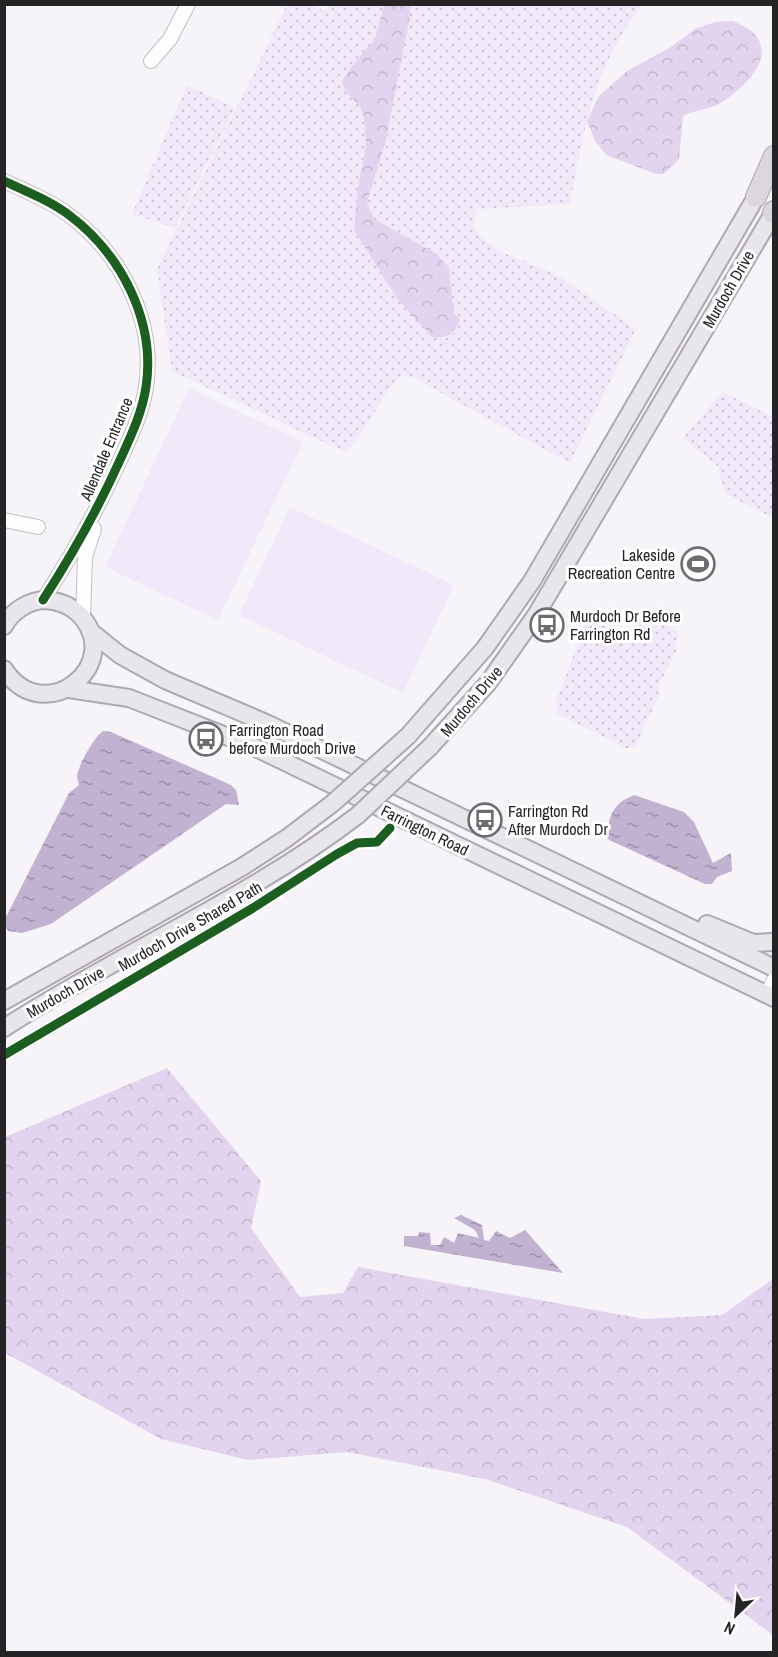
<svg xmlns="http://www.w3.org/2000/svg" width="778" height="1657" viewBox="0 0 778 1657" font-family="'Archivo Narrow',sans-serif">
<defs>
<pattern id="grass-dots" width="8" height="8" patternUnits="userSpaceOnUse" patternTransform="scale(1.5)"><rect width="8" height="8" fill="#f1e9f9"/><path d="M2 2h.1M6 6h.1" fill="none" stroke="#cec8d5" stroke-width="1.8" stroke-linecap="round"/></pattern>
<pattern id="forest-crowns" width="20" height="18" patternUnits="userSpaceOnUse" patternTransform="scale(1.5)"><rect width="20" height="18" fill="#e2d4ee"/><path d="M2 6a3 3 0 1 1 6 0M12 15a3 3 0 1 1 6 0" fill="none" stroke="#c2b6cc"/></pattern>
<pattern id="water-ripples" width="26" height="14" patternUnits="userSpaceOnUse" patternTransform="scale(1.5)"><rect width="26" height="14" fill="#c2b2d1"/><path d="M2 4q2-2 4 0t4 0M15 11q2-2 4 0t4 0" fill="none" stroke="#9d90a9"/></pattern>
</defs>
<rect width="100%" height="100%" fill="#f6f4f8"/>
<g fill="url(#grass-dots)">
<path d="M287,5H312L325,11L332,5H384L375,39L355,62L345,91L359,105L364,117L366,146L358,186L432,337L444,338L455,332L449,268L437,254L374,219L367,202L385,144L411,5H642C592,71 585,126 570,204L477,209L473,226L486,241L506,254L554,273L636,329L570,463L412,377L403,376C376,396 371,431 345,452L172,371L157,269Z"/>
<polygon points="187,85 235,108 175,228 132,214"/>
<polygon points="723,392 773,417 773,518 725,493 717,465 682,438"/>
<polygon points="642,613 678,631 679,635 675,644 677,649 658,687 660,693 635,747 626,748 557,714 556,701 588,618 629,638"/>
</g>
<g fill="url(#forest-crowns)">
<path d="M384,5H411L410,16L385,144L367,202L374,219L437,254L449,268L454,313L460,320C454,334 447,339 432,337L397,298L354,230L358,186L366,146L364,117L359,105L345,91L342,81L355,62L375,39Z"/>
<path d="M733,21C739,24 749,28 754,33C778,60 740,91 719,104C708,110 694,110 683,116L679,159L664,174H656L606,155L595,141L587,121L599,96L627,71L671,47L695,29L715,22Z"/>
<polygon points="167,1068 261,1181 251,1228 300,1297 343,1293 358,1267 644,1319 722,1315 773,1279 773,1635 627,1527 485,1479 347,1452 248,1460 161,1439 5,1353 5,1137"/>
</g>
<g fill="#f1e9f9">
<polygon points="189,388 303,442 218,620 105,567"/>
<polygon points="290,507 454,585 403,693 239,615"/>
</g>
<g fill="url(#water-ripples)">
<path d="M103,731L111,732L231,785L236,790L239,805L226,804L51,924L22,933L8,931L5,925L6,917L69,793L79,785C79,782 77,780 77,776C78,766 94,737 103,731Z"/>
<path d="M634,795L684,812L694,822L713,863L731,853L732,871L717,877L712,884H705L609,840L606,836C610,815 612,804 634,795Z"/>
<polygon points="461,1215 482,1225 484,1240 489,1241 496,1231 510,1238 525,1230 563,1273 404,1246 404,1236 418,1236 419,1232 430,1233 431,1245 440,1245 444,1237 454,1243 458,1233 479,1238 475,1230 454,1218"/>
</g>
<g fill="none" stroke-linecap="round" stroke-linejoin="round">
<defs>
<g id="minor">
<polyline points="151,61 170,39 188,4"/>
<path d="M4,181C26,191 50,201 69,215C121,254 156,321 146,387C142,413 131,436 120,460C98,509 72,555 43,600"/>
<polyline points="4,520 38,527"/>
<polyline points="83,619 85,557 94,529"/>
<polyline points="767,994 774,980"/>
</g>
<g id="major">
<path d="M4,626C12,611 29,600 46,600C58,601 70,605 79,614C127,663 44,731 4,669"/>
<polyline points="90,631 120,655 165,680 266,723 774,968"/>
<polyline points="69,689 129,698 254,747 774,998"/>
<polyline points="408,736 485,648 532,581 756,197"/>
<polyline points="430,747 488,683 536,615 774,212"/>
<polyline points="707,924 753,943 774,942"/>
<polyline points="4,1001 242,867 287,838 333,803"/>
<path d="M4,1028C120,953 248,899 358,815"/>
</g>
<g id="highway">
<polyline points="756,197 774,156"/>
<polyline points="773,213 774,211"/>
</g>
</defs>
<use href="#minor" stroke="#c1bfc2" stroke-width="16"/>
<use href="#major" stroke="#ada8b2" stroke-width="20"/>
<use href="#highway" stroke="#ada8b2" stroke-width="22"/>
<use href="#minor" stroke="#fefdfe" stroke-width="14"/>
<use href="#major" stroke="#e9e6eb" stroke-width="16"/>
<use href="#highway" stroke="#dcd7df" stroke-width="20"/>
<defs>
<g id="major-bridge">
<polyline points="333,803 408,736"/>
<polyline points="358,815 430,747"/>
</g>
</defs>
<use href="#major-bridge" stroke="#ada8b2" stroke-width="20" stroke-linecap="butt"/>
<use href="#major-bridge" stroke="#e9e6eb" stroke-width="16"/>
<defs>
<g id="cycleway">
<path d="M4,181C26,191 50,201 69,215C121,254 156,321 146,387C142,413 131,436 120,460C98,509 72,555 43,600"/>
<polyline points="4,1055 253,908 337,854 357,843 377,842 390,828"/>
</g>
</defs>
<use href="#cycleway" stroke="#fff" stroke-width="13"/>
<use href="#cycleway" stroke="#1b5e20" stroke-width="9"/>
</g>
<defs>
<symbol id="stadium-ring" viewBox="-11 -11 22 22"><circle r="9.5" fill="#fff" stroke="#6e6c70" stroke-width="1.5"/><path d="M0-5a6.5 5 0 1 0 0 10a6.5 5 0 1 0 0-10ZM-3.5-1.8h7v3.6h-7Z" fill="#6e6c70"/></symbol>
<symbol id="bus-ring" viewBox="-11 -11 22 22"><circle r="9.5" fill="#fff" stroke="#6e6c70" stroke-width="1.5"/><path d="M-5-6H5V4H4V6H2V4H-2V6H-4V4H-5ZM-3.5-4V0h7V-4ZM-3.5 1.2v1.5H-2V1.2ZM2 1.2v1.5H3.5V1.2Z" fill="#6e6c70"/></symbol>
</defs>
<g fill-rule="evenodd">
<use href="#stadium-ring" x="679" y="545" width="38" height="38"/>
<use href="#bus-ring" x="528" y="606" width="38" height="38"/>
<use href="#bus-ring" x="187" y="720" width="38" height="38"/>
<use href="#bus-ring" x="466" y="801" width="38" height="38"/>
</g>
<g text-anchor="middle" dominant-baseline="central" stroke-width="6" stroke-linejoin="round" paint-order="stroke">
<g font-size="16" fill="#252326" stroke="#fff">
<text transform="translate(728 289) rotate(-60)">Murdoch Drive</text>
<text transform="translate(106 449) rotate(-67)">Allendale Entrance</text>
<text transform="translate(471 701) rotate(-50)">Murdoch Drive</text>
<text transform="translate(425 830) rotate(26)">Farrington Road</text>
<text transform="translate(190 926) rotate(-30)">Murdoch Drive Shared Path</text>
<text transform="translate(65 992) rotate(-30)">Murdoch Drive</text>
</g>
<g font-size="16" fill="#252326" stroke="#fff" text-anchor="start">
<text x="675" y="555" text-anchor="end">Lakeside<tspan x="675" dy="18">Recreation Centre</tspan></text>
<text x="570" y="616">Murdoch Dr Before<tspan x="570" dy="18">Farrington Rd</tspan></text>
<text x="229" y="730">Farrington Road<tspan x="229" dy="18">before Murdoch Drive</tspan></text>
<text x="508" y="811">Farrington Rd<tspan x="508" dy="18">After Murdoch Dr</tspan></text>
</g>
</g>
<rect width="778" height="1657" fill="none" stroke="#252326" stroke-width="12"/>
<g transform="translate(736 1615) rotate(206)" stroke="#ffffff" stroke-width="4.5" paint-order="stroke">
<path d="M0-4.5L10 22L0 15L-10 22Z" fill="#252326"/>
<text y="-9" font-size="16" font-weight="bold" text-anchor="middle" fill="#252326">N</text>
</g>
</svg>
